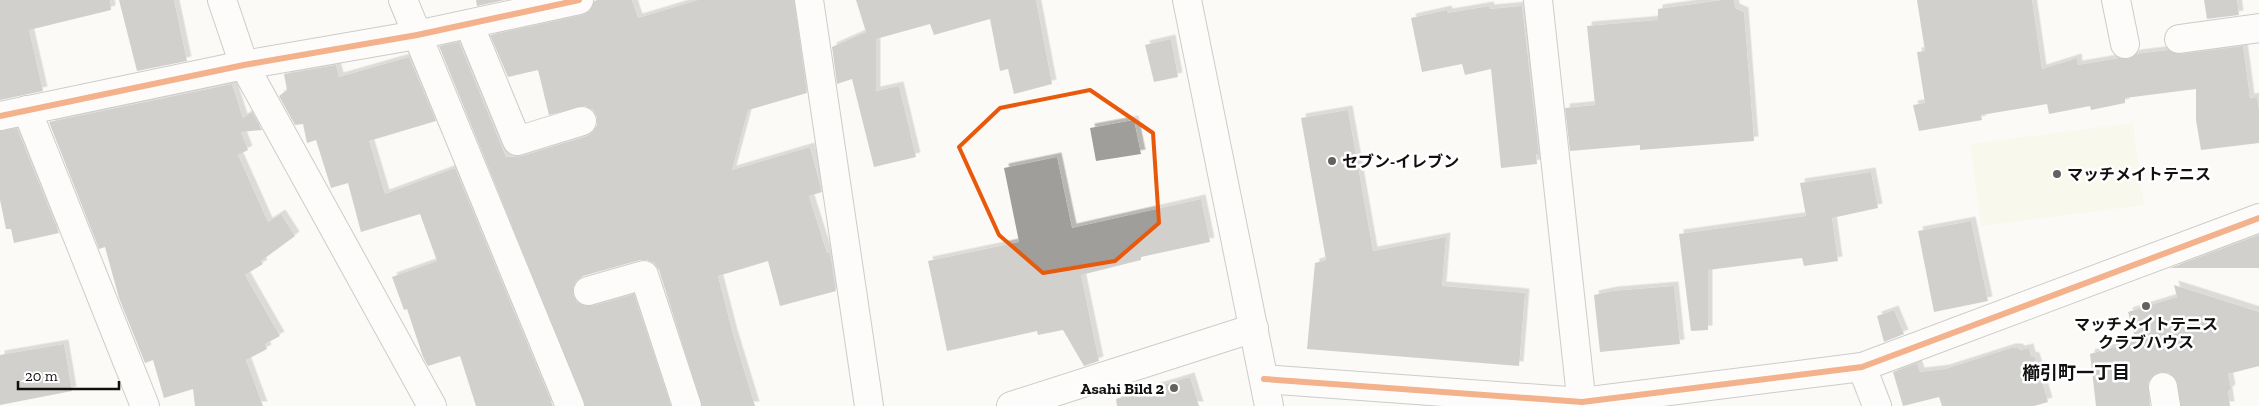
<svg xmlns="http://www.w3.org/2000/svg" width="2259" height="406" viewBox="0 0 2259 406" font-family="'Zilla Slab','Noto Sans JP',serif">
<defs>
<filter id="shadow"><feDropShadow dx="4.5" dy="-4.5" stdDeviation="0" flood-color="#0004"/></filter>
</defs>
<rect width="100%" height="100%" fill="#fcfaf6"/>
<polygon fill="#f3f6df" points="2133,123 2144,205 1981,226 1970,144"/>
<g fill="#a09e9b" filter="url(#shadow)">
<polygon points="0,0 110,0 111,10 29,30 43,91 0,100"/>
<polygon points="119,0 174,0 187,61 137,71"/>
<polygon points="476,0 505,0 477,6"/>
<polygon points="598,0 632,0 638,18 698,0 794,0 807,93 748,110 732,170 810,147 822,192 809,196 827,253 830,252 836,291 780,306 768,261 718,276 733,334 755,406 702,406 659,270 654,263 647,260 640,260 583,276 576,281 573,288 573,295 577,302 585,306 592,306 634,294 671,406 585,406 439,46 459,42 506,157 522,156 587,136 593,132 597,125 597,117 593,110 585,106 549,115 538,70 508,77 490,35 582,15 590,11 594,1"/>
<polygon points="856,0 1036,0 1052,84 1014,94 1008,69 1000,71 990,19 934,35 930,24 876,39 876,91 899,86 916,157 874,167 852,79 837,84 832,47 866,32"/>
<polygon points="1722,0 1734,0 1735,8 1744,12 1754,141 1640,150 1640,145 1570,151 1565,108 1595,105 1587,26 1658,20 1658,9"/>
<polygon points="1917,0 2032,0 2042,69 2077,58 2078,65 2119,58 2128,59 2136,54 2169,50 2181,54 2243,46 2250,98 2257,97 2259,111 2259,143 2201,150 2196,120 2196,89 2125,98 2125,103 2091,110 2090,106 2049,114 2047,104 1981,115 1982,120 1919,131 1913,105 1925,103 1917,52 1925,51"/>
<polygon points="2204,0 2237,0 2239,15 2207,19"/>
<polygon points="1489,6 1490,9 1522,6 1539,154 1536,154 1537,164 1501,168 1491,69 1465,75 1462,64 1422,72 1411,18 1447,10 1448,13"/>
<polygon points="1171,39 1178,77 1154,82 1145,45"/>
<polygon points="409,57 436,121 369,141 385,194 455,168 553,406 476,406 460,356 428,366 423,357 407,309 404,310 392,277 437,261 420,214 361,232 348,183 331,188 316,140 307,143 303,124 295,125 279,96 287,90 284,74 336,65 339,77"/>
<polygon points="232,84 243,118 252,112 262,130 241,132 248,150 238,155 268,222 281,214 295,236 261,261 263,264 245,275 280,336 265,344 267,349 246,360 263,406 195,406 193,389 164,398 153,360 145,363 119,298 105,247 99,249 49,122"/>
<polygon points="1348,110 1373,251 1446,237 1442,286 1525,293 1519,366 1307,349 1315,263 1326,260 1301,118"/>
<polygon points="1134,120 1141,154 1096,161 1090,128"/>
<polygon points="17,128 59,233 14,243 11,229 6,229 0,200 0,131"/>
<polygon points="1057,157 1072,228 1201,199 1210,242 1141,257 1141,260 1081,275 1099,361 1084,366 1063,330 1038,335 1037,331 947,351 928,261 1019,242 1004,168"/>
<polygon points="1871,172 1878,208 1832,218 1838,261 1804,266 1802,258 1708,270 1708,330 1691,331 1679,234 1806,216 1800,183"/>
<polygon points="1971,221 1988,301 1934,312 1918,231"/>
<polygon points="2259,235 2259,268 2170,268"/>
<polygon points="2174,285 2259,312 2259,366 2228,374 2231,389 2228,391 2230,406 2181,406 2175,378 2169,373 2161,372 2154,375 2148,382 2150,406 2096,406 2090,354 2136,341 2128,312 2177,297"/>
<polygon points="1674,286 1680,344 1600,352 1594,295 1613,291"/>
<polygon points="1894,310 1904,334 1884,342 1877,316"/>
<polygon points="64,344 72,391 0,405 0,355"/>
<polygon points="2011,348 2018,348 2020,350 2029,348 2031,356 2035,357 2048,402 2034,406 1942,406 1939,397 1903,406 1893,372 1917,363 1920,372 1945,369"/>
<polygon points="1190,377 1199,406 1117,406 1116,399"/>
</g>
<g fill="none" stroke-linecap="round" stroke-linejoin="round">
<defs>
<g id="minor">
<polyline points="222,0 244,65 432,406"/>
<polyline points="403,0 570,406"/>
<polyline points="809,0 869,406"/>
<polyline points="1187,0 1269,406"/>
<polyline points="1538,0 1582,406"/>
<polyline points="2116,0 2125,44"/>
<polyline points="469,24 517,141 582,121"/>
<polyline points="2179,39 2259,28"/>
<polyline points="27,110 145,406"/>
<polyline points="0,116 244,65 417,35 579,0"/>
<polyline points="588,291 644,275 687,406"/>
<polyline points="1862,367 1877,406"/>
<polyline points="1264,379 1582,402 1862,367 2259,218"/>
<polyline points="2163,387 2166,406"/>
<polyline points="1011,406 1254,328"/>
</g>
</defs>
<use href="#minor" stroke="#969594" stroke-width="30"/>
<use href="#minor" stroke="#fffefe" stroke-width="28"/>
<defs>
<g id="cycleway">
<polyline points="0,116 244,65 417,35 579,0"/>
<polyline points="1264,379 1582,402 1862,367 2259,218"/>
</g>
</defs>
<use href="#cycleway" stroke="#fff" stroke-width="9"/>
<use href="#cycleway" stroke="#e8590c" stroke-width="6"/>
</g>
<path d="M0 0H2259V406H0ZM1090,90L1153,133L1159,223L1115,261L1043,273L999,235L959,147L1000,108Z" fill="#fcfaf6" fill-opacity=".55" fill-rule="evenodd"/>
<path fill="none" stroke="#e8590c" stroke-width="4" stroke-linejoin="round" d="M1090,90L1153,133L1159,223L1115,261L1043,273L999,235L959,147L1000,108Z"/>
<g fill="#636260" stroke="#fff" stroke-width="2">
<circle cx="1332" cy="161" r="5"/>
<circle cx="2057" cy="174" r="5"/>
<circle cx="2146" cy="306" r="5"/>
<circle cx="1174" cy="388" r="5"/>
</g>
<g text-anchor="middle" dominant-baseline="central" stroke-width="5" stroke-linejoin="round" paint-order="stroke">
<g font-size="16" font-weight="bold" fill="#101010" stroke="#fff" text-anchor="start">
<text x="1342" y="161">セブン-イレブン</text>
<text x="2067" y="174">マッチメイトテニス</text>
<text x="2146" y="324" text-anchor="middle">マッチメイトテニス<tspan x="2146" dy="18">クラブハウス</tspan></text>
<text x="1164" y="388" text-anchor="end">Asahi Bild 2</text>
</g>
<g font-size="18" font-weight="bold" fill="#101010" stroke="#fff">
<text x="2076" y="373">櫛引町一丁目</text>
</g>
</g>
<path d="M18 381v8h101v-8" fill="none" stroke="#101010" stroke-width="2.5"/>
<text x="25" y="381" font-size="15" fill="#101010" stroke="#ffffff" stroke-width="4" paint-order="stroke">20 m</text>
</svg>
